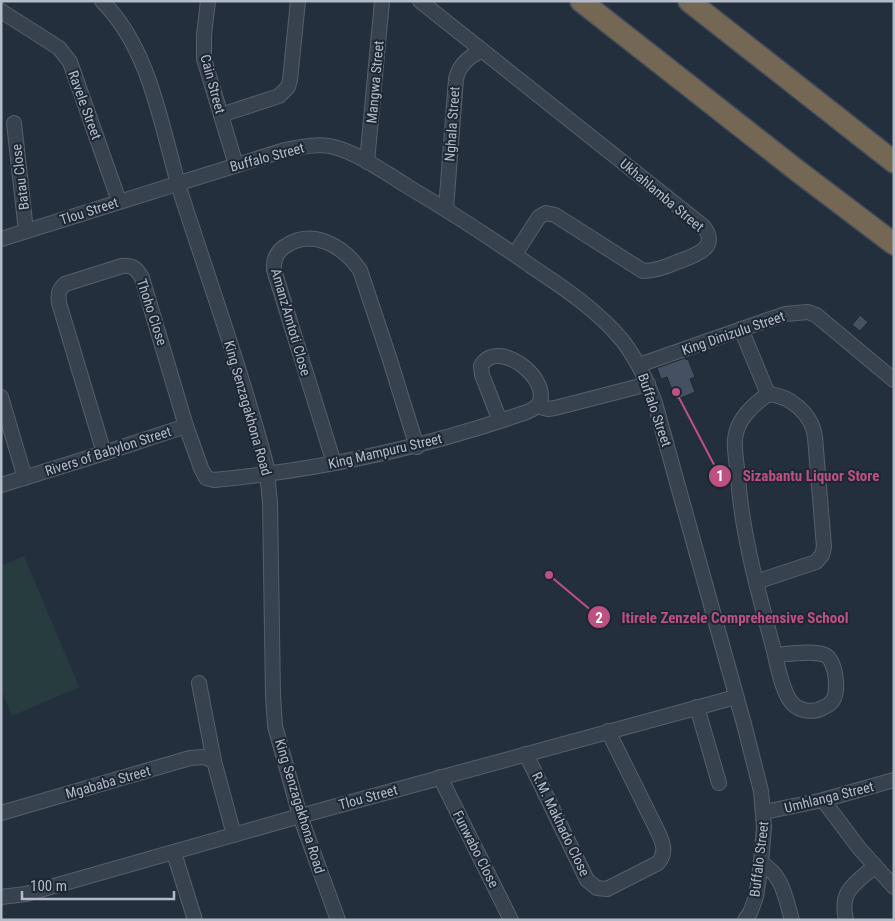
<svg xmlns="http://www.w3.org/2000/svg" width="895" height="921" viewBox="0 0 895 921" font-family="'Roboto Condensed',sans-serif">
<rect width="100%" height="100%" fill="#242f3e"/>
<polygon fill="#263c3f" points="24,556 79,687 12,716 1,689 1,566"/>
<g fill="#455162" stroke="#1f2835">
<polygon points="860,315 868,322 860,331 852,325"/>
<polygon points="685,358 686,360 688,359 695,377 690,379 695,392 676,400 667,377 661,379 657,368"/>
</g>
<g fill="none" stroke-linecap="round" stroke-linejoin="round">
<defs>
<g id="minor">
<path d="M102,1C154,53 162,136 184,203C212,289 243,377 266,464L270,502L273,695L275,726L300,816L338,920"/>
<polyline points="208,1 204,35 204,59 236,165"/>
<path d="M420,1L703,226C721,248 694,256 677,262C666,267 655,271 643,271L555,215L546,213L539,217L515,254"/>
<polyline points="1,11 59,48 70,62 119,201"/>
<polyline points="221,115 279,96 288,87 290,80 298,1"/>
<polyline points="14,123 26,231"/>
<polyline points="367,162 382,1"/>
<path d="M446,209L456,79C459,65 468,57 481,51"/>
<path d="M1,239L285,150C301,147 318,143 334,147C360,154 384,172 407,186C449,211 491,238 531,266C564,288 596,309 622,340C637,359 647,381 655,403L744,724L761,791L764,827L761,863L756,897L750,913L745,920"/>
<path d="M741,329L768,394C791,396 812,414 815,437L824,547L822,555L816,562L756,582"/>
<polyline points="639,365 785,314 808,312 816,315 894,380"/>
<path d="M768,394C753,405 737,419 735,439C734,451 737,464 738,477C742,535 758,591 773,647C777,662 782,694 793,704C801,712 815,713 824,707C827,706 831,703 833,700C839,691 836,660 825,655C814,650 788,654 776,655"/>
<polyline points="1,397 25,478"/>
<polyline points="537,406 548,409 555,408 648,384"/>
<path d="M104,453L59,303C58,295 58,290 65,284L122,266C133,265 137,269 142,278L186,426L201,468L206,478L214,480C319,470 422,448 521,414C527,412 534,410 538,405C554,381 498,336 481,366L482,375L500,421"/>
<path d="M334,463L274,270C273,260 276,253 284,247C312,227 343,246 360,270L389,357L417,447"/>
<polyline points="1,485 104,453 186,426"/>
<polyline points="199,683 214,761"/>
<polyline points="697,707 719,783"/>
<path d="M526,754L587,880L597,888L607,889L658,863C667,852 663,843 658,832L608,731"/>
<polyline points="440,777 511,920"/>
<polyline points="823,800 859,848 894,887"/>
<polyline points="764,812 823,800 894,780"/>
<polyline points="1,813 190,758 204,757 214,761 234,835"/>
<polyline points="174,853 195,920"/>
<path d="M761,863C783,875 785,897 792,920"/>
<polyline points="1,897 26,894 300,816 736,697"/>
<path d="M846,920C839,890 855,884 875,866"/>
</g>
<g id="highway">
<polyline points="581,1 799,172 894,244"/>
<polyline points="689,1 894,162"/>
</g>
</defs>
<use href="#minor" stroke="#565f6c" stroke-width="16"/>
<use href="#highway" stroke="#434c59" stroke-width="24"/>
<use href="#minor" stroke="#38414e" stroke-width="14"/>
<use href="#highway" stroke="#746855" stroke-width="21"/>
</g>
<g text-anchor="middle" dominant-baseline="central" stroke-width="4" stroke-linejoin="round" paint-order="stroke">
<g font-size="14" fill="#b4bcc9" stroke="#1d2633">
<text transform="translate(375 82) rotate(-85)">Mangwa Street</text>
<text transform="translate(213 84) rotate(75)">Cain Street</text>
<text transform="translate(85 105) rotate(70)">Ravele Street</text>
<text transform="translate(452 124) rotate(-86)">Nghala Street</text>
<text transform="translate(267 157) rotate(-15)">Buffalo Street</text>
<text transform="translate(20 177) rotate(-97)">Batau Close</text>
<text transform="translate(662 195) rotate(40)">Ukhahlamba Street</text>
<text transform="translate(89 211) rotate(-18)">Tlou Street</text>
<text transform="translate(152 312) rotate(72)">Thoho Close</text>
<text transform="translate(291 322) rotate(74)">Amanz'Amtoti Close</text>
<text transform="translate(733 333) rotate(-19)">King Dinizulu Street</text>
<text transform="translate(248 408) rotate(74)">King Senzagakhona Road</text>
<text transform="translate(655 410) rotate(71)">Buffalo Street</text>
<text transform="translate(108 451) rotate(-18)">Rivers of Babylon Street</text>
<text transform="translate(385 451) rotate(-13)">King Mampuru Street</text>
<text transform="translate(108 782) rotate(-16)">Mgababa Street</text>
<text transform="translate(368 797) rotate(-15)">Tlou Street</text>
<text transform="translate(829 797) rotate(-14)">Umhlanga Street</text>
<text transform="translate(300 806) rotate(73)">King Senzagakhona Road</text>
<text transform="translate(561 824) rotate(64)">R.M. Makhado Close</text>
<text transform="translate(476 849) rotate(63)">Funwabo Close</text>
<text transform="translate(759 859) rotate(-83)">Buffalo Street</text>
</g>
</g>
<path fill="none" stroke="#bd5182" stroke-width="2" d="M676 392L720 476M549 575L599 617"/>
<g fill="#bd5182" stroke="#1d2633" stroke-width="2">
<circle cx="676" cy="392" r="5"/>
<circle cx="549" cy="575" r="5"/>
<circle cx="720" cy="476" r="12"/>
<circle cx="599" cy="617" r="12"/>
</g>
<g font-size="15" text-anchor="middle" font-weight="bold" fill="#fff">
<text x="720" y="481">1</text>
<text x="599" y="623">2</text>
</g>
<g font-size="15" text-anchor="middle" font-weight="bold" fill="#bd5182" stroke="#1d2633" stroke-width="4" stroke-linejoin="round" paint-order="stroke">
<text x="811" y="481">Sizabantu Liquor Store</text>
<text x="735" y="623">Itirele Zenzele Comprehensive School</text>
</g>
<rect width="895" height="921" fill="none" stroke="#b4bcc9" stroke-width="5"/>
<path d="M22 891v8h152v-8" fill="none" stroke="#b4bcc9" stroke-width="2.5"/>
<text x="30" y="891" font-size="15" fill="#b4bcc9" stroke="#1d2633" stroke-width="4" paint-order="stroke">100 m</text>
</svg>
